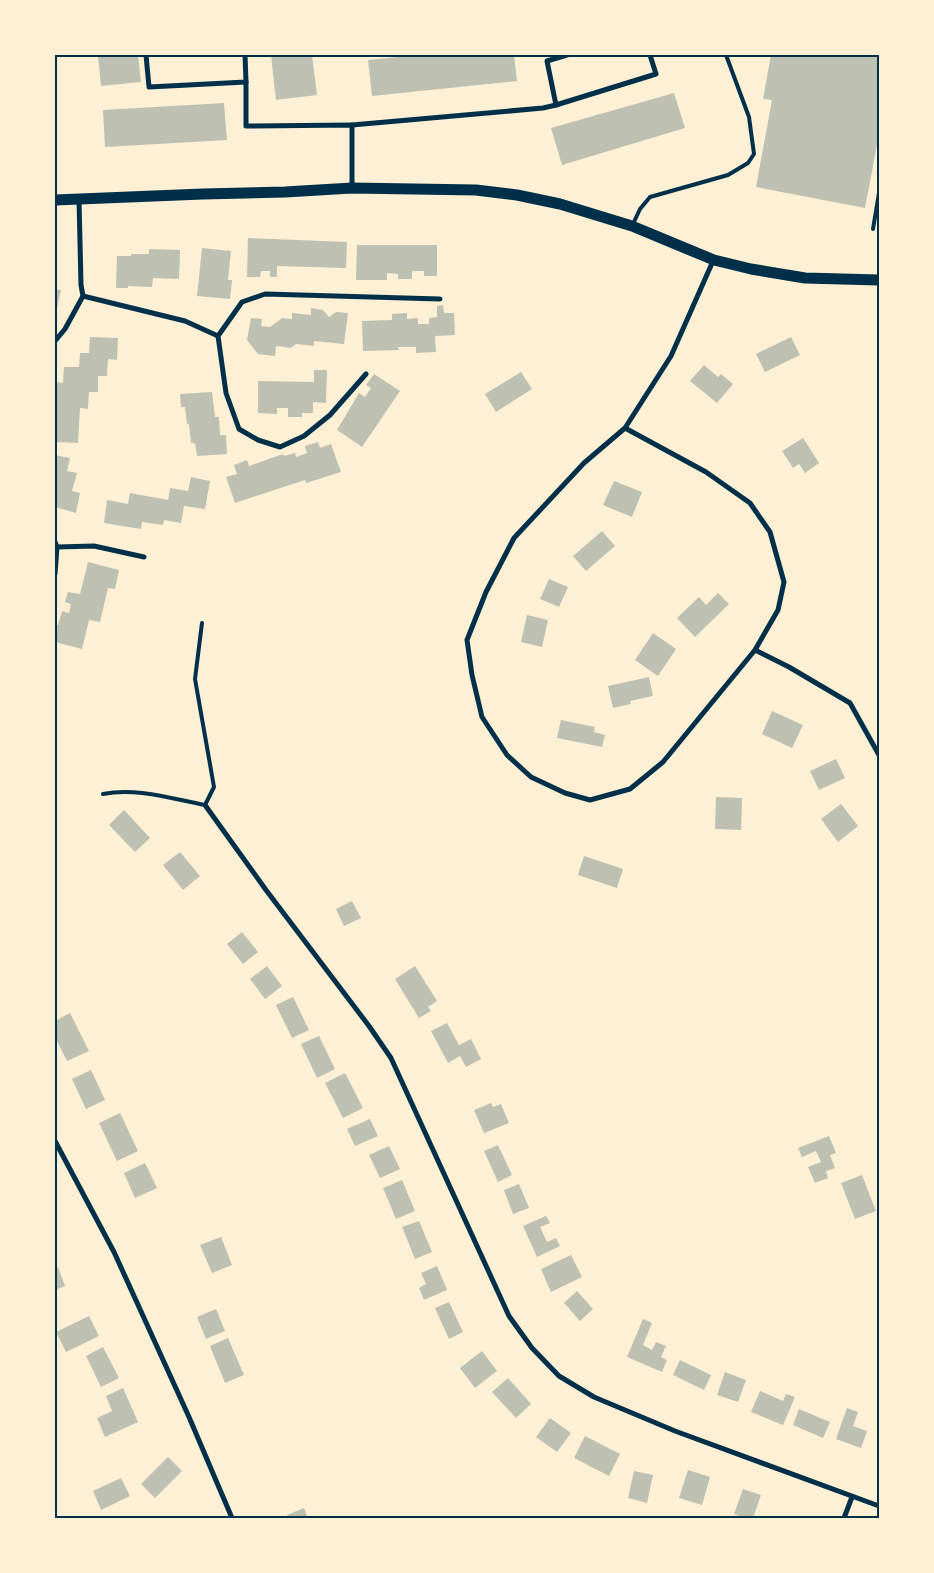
<svg xmlns="http://www.w3.org/2000/svg" width="934" height="1573" viewBox="0 0 934 1573" font-family="Inter,sans-serif">
<rect width="100%" height="100%" fill="#fdf0d5"/>
<g fill="#bec0b2">
<polygon points="98,55 138,55 141,82 101,86"/>
<polygon points="271,55 312,55 317,95 276,100"/>
<polygon points="418,55 514,55 517,81 372,96 368,60"/>
<polygon points="771,55 879,55 879,134 865,208 756,187 772,100 763,99"/>
<polygon points="674,93 685,128 562,165 551,128"/>
<polygon points="224,103 227,140 105,147 103,110"/>
<polygon points="248,238 347,242 346,268 277,266 277,277 270,277 270,271 261,271 260,277 247,277"/>
<polygon points="357,245 437,245 437,276 424,276 424,271 412,271 412,279 398,279 398,274 387,273 387,280 356,280"/>
<polygon points="202,248 231,251 228,280 232,280 230,299 197,296"/>
<polygon points="149,249 180,250 179,279 153,278 152,287 128,286 128,288 116,288 117,256 131,256 131,254 149,254"/>
<polygon points="55,289 61,290 56,313 55,313"/>
<polygon points="443,305 444,313 454,313 455,335 435,336 436,352 416,353 416,347 398,347 399,350 363,351 362,321 392,320 392,314 407,313 407,319 418,318 418,324 429,324 429,318 437,317 437,306"/>
<polygon points="311,308 323,310 329,317 336,312 348,313 344,344 314,341 314,346 296,344 291,348 276,346 275,356 258,354 247,340 251,318 262,319 261,326 270,327 282,318 292,319 292,313 311,315"/>
<polygon points="90,337 118,338 117,360 108,359 107,376 98,376 98,392 89,392 88,409 80,408 78,443 55,442 56,382 63,383 64,367 79,367 80,353 89,353"/>
<polygon points="791,337 800,355 765,372 756,354"/>
<polygon points="704,365 718,377 721,374 733,384 717,403 690,381"/>
<polygon points="314,370 327,370 326,403 313,402 313,413 302,413 302,417 288,417 288,408 277,408 277,414 258,413 258,381 314,382"/>
<polygon points="521,372 532,389 496,412 485,394"/>
<polygon points="374,374 400,391 362,447 337,430 359,393 365,397 371,388 366,385"/>
<polygon points="212,392 215,417 219,417 220,435 226,435 227,454 197,456 195,443 191,443 189,424 187,424 185,407 181,407 180,394"/>
<polygon points="803,438 819,463 805,473 799,464 793,468 782,451"/>
<polygon points="318,442 320,448 331,444 341,472 306,483 305,480 235,503 226,477 237,474 234,465 247,460 249,466 283,454 284,456 295,453 296,457 307,453 305,446"/>
<polygon points="55,455 70,458 67,471 77,473 72,491 80,493 76,513 55,507 57,488 55,487"/>
<polygon points="191,477 210,481 205,509 184,506 181,523 164,520 163,525 142,522 141,529 104,523 107,500 128,504 130,493 168,500 170,488 188,491"/>
<polygon points="614,481 642,492 632,517 603,505"/>
<polygon points="602,531 615,546 586,571 573,556"/>
<polygon points="88,562 119,570 115,589 108,588 100,622 89,620 82,649 55,642 55,624 58,625 62,611 69,613 71,604 65,602 68,592 80,594"/>
<polygon points="549,579 568,587 559,607 540,599"/>
<polygon points="718,593 729,604 695,637 677,618 699,597 706,605"/>
<polygon points="527,615 548,620 542,647 521,642"/>
<polygon points="653,633 676,649 658,676 635,660"/>
<polygon points="649,677 653,696 630,701 631,704 613,708 608,686"/>
<polygon points="772,711 803,725 792,748 762,734"/>
<polygon points="561,720 595,727 594,732 605,735 602,747 557,738"/>
<polygon points="836,759 845,778 819,790 810,771"/>
<polygon points="716,797 742,798 741,830 715,829"/>
<polygon points="841,804 858,826 838,842 821,819"/>
<polygon points="124,810 150,838 135,852 109,825"/>
<polygon points="180,852 200,876 183,890 163,865"/>
<polygon points="584,856 623,869 617,888 578,875"/>
<polygon points="352,901 361,918 344,926 336,909"/>
<polygon points="242,932 258,952 243,964 227,944"/>
<polygon points="267,966 282,986 265,999 250,979"/>
<polygon points="415,966 437,1001 428,1007 431,1011 419,1018 395,979"/>
<polygon points="293,997 309,1030 292,1038 276,1005"/>
<polygon points="70,1013 89,1051 67,1061 55,1037 55,1021"/>
<polygon points="447,1023 459,1045 471,1039 481,1059 466,1067 460,1056 448,1063 431,1031"/>
<polygon points="319,1036 335,1069 317,1078 301,1044"/>
<polygon points="91,1070 105,1100 86,1109 72,1079"/>
<polygon points="345,1073 363,1108 343,1118 325,1083"/>
<polygon points="491,1103 493,1107 501,1104 509,1123 484,1133 474,1110"/>
<polygon points="120,1113 138,1151 117,1161 99,1123"/>
<polygon points="370,1119 378,1136 355,1146 347,1129"/>
<polygon points="829,1136 836,1153 830,1155 835,1168 826,1171 828,1178 815,1183 808,1167 821,1162 816,1151 802,1157 798,1148"/>
<polygon points="498,1145 512,1175 498,1182 484,1151"/>
<polygon points="389,1146 400,1169 380,1178 369,1155"/>
<polygon points="145,1163 157,1188 135,1198 124,1173"/>
<polygon points="862,1175 876,1211 855,1219 841,1183"/>
<polygon points="402,1180 415,1211 396,1219 383,1188"/>
<polygon points="519,1184 529,1208 513,1214 504,1190"/>
<polygon points="546,1216 550,1223 540,1227 547,1242 556,1238 560,1246 537,1257 523,1226"/>
<polygon points="419,1221 432,1252 415,1259 402,1227"/>
<polygon points="221,1237 232,1265 212,1273 200,1245"/>
<polygon points="571,1255 582,1277 551,1292 541,1269"/>
<polygon points="437,1266 447,1290 424,1300 419,1288 426,1284 421,1273"/>
<polygon points="58,1267 65,1286 55,1290 55,1269"/>
<polygon points="577,1291 593,1309 580,1321 564,1303"/>
<polygon points="449,1302 463,1332 449,1339 435,1308"/>
<polygon points="216,1309 225,1331 206,1339 197,1317"/>
<polygon points="89,1316 99,1336 66,1352 56,1332"/>
<polygon points="643,1319 652,1323 643,1345 652,1350 656,1342 666,1346 661,1357 667,1360 662,1372 627,1357"/>
<polygon points="228,1338 244,1375 225,1383 210,1346"/>
<polygon points="103,1347 119,1378 101,1387 86,1356"/>
<polygon points="482,1351 497,1371 475,1388 460,1368"/>
<polygon points="680,1360 711,1375 704,1390 673,1375"/>
<polygon points="725,1372 746,1380 738,1402 717,1395"/>
<polygon points="508,1378 531,1404 516,1418 492,1392"/>
<polygon points="123,1388 138,1422 105,1437 97,1418 112,1411 106,1396"/>
<polygon points="760,1391 783,1401 786,1394 795,1397 783,1425 751,1412"/>
<polygon points="847,1408 858,1412 853,1426 867,1431 861,1448 836,1439"/>
<polygon points="799,1409 830,1422 823,1438 793,1425"/>
<polygon points="550,1418 571,1433 557,1452 536,1437"/>
<polygon points="585,1436 620,1454 609,1476 574,1458"/>
<polygon points="168,1457 182,1471 155,1498 141,1484"/>
<polygon points="688,1470 710,1477 702,1505 679,1498"/>
<polygon points="634,1471 653,1475 647,1503 628,1498"/>
<polygon points="121,1478 130,1496 101,1510 93,1491"/>
<polygon points="743,1489 761,1495 753,1518 744,1518 734,1514"/>
<polygon points="304,1508 308,1518 288,1518 287,1515"/>
</g>
<g fill="none" stroke-linecap="round" stroke-linejoin="round">
<g stroke="#003049" stroke-width="4">
<polyline points="633,224 640,209 650,197 728,175 748,163 754,154 749,117 726,55"/>
<polyline points="873,229 879,193"/>
<path d="M103,794C136,787 172,799 205,805L214,787L195,679L202,623"/>
</g>
<g stroke="#003049" stroke-width="5">
<polyline points="146,55 149,87 246,82 245,55"/>
<polyline points="246,82 246,126 352,125 352,187"/>
<polyline points="556,105 547,61 567,55"/>
<polyline points="352,125 543,108 556,105 656,74 650,55"/>
<polyline points="83,296 185,321 218,336"/>
<polyline points="55,341 65,329 83,296 81,285 79,199"/>
<polyline points="366,374 330,415 304,436 280,447 258,440 239,429 226,393 218,336 242,302 265,294 440,299"/>
<polygon points="625,428 706,472 750,503 770,532 784,582 778,610 755,650 663,762 630,789 590,800 565,793 531,777 507,755 482,717 472,675 467,640 486,592 514,538 584,463"/>
<polyline points="625,428 671,356 713,261"/>
<polyline points="55,542 57,547 55,574"/>
<polyline points="57,547 94,546 144,557"/>
<polyline points="755,650 789,667 850,703 879,755"/>
<polyline points="205,805 266,890 369,1026 391,1058 509,1316 532,1348 559,1376 594,1397 675,1431 879,1506"/>
<polyline points="55,1141 114,1252 189,1417 232,1518"/>
<polyline points="844,1518 852,1497"/>
</g>
<polyline stroke="#003049" stroke-width="11" points="55,200 203,194 285,192 352,188 476,190 517,195 560,204 632,226 714,260 751,269 805,278 879,280"/>
</g>
<rect width="934" height="1573" fill="none" stroke="#fdf0d5" stroke-width="112"/>
<rect x="56" y="56" width="822" height="1461" fill="none" stroke="#003049" stroke-width="2"/>
</svg>
